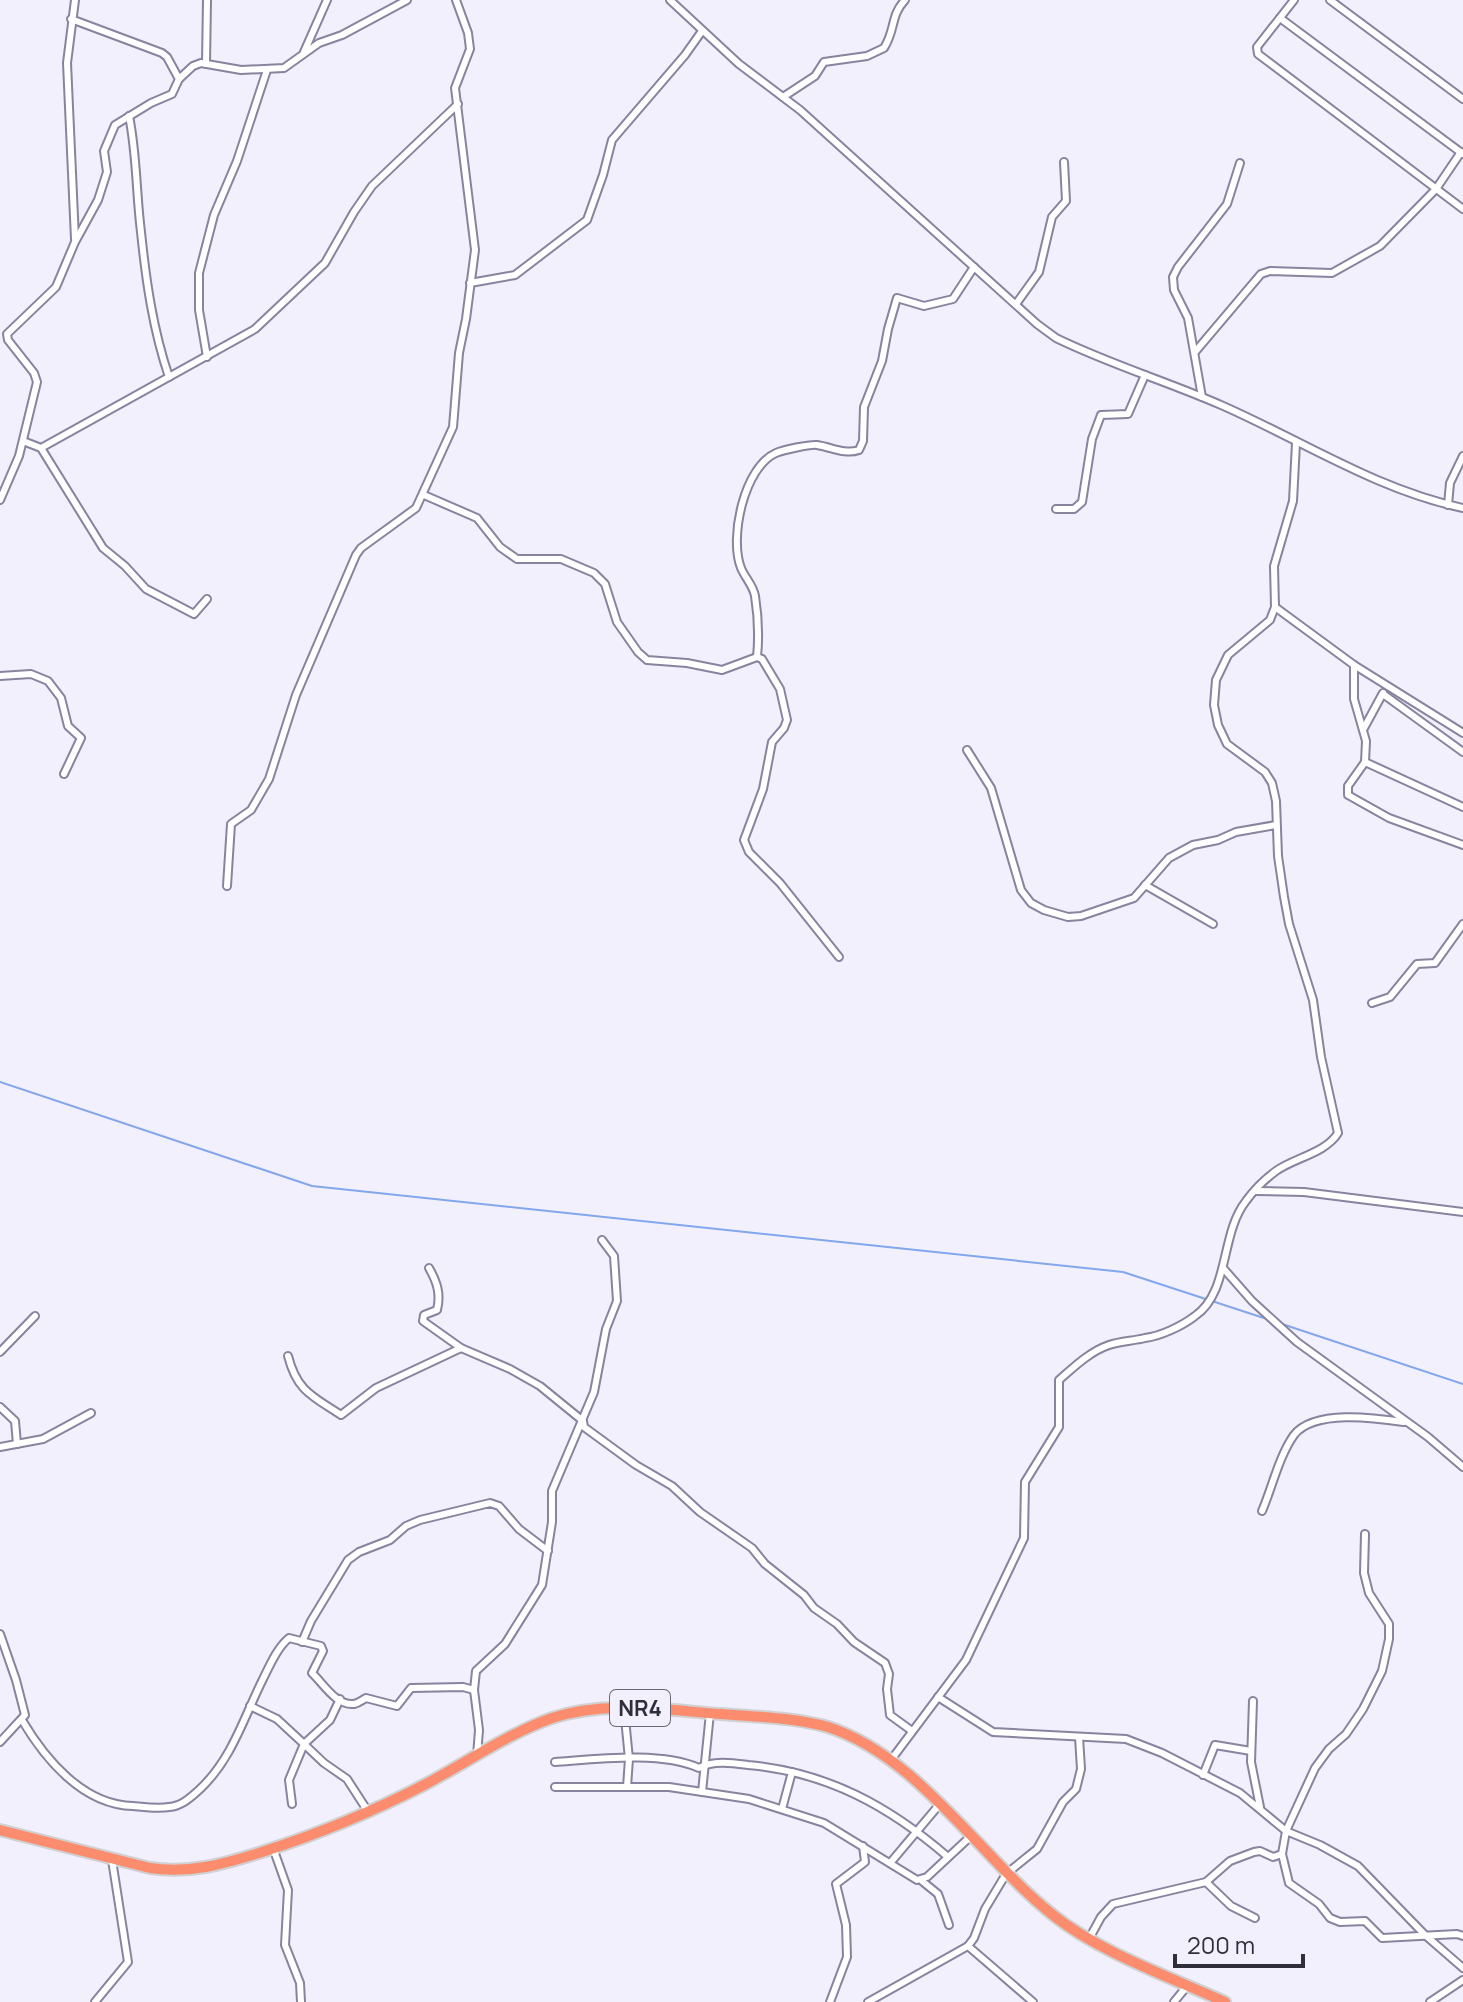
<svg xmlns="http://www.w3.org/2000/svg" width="1463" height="2002" viewBox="0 0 1463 2002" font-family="Manrope,sans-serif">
<rect width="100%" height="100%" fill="#f2f0fc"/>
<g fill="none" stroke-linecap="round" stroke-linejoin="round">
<g stroke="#83a7ec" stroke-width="2">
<polyline points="0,1082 312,1186 1123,1272 1270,1320"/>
<polyline points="1279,1323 1463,1384"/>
</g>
<defs>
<g id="minor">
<path d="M670,0L739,64L800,110L1037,324L1056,338C1109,364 1166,381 1221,405C1301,440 1377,490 1463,508"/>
<polyline points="1294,0 1257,47 1258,54 1463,209"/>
<polyline points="1330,0 1463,99"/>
<polyline points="1280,18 1463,154"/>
<polyline points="71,19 162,53 167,57 179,79"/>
<polyline points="304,52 327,0"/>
<polyline points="206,64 207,0"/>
<path d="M783,97L815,76L824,62L867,56L884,48C896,29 890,16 905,0"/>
<path d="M129,116C137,155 136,193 141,232C146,281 153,330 169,377"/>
<polyline points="75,239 67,63 75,0"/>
<polyline points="470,283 515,275 587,220 603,175 612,140 685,55 702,31"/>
<polyline points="1016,304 1039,272 1052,217 1066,201 1064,162"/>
<polyline points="1195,352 1261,274 1270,271 1332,273 1380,246 1436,189 1461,152"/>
<polyline points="207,357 199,310 199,273 214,215 237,161 267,70"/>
<polyline points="1202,397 1188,318 1174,290 1173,277 1178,267 1227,204 1240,163"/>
<polyline points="23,441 41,448 103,548 125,566 146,589 194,614 207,599"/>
<polyline points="41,448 255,329 325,263 354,212 372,186 458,104"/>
<polyline points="424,495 477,518 500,547 517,559 561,559 594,573 605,584 617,622 638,652 647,660 687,663 722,670 757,657 762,659 780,689 787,720 784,728 772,742 763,789 744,840 749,852 780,883 839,957"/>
<polyline points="0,500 19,456 37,382 34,373 8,340 7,334 56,287 75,242 98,200 107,172 104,151 115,125 151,103 172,94 179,79 193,66 201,63 241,70 284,68 319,43 342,35 407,0"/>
<polyline points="1448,505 1450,483 1463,456"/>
<polyline points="1056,509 1074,509 1082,502 1092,439 1101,415 1128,414 1145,375"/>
<polyline points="1275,607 1354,665 1463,733"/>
<path d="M757,657C759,637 758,615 755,596C753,585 745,578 741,568C729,538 744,467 776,453C783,450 810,444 817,445C831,447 845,455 859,450L863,441L864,407L882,361L888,329L897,298L924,306L953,299L974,267"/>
<polyline points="1354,665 1354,699 1366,741 1365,762 1463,807"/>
<polyline points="0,676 31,674 48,681 61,698 68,726 81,738 64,774"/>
<polyline points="1383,694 1463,752"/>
<polyline points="1364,728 1383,693"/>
<polyline points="967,750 991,788 1021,890 1031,903 1044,910 1068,917 1081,916 1134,898 1169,858 1193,845 1218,840 1236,832 1276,825"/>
<polyline points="1365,762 1348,786 1348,795 1389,818 1463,845"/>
<polyline points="1145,885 1213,924"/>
<polyline points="227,886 231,824 251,810 269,779 296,695 356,555 361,548 416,508 453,427 459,353 466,319 475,250 455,88 470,49 468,33 456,0"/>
<polyline points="1372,1003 1390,997 1417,964 1435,963 1463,924"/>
<polyline points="1255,1191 1304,1192 1463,1212"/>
<path d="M429,1268C437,1282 441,1294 437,1310L424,1315L423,1321L461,1348L510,1369L540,1386L583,1421L584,1427L636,1465L672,1486L700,1512L752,1548L765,1564L804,1595L814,1608L837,1624L854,1642L885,1663L889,1674L887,1689L890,1715L912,1731"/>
<polyline points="1223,1268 1252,1301 1297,1342 1428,1437 1463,1467"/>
<polyline points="0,1352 35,1316"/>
<path d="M288,1356C297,1391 312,1396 341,1415L376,1388L461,1348"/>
<polyline points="0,1407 15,1421 17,1444"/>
<polyline points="0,1447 43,1439 91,1413"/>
<path d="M1262,1511C1272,1488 1279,1456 1294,1435C1314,1409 1376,1418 1404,1422"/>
<polyline points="1365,1534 1364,1573 1369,1593 1389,1624 1389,1639 1382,1671 1363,1709 1346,1734 1329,1749 1315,1768 1286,1831 1282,1854 1289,1883 1319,1904 1330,1918 1340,1922 1365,1921 1382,1938 1457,1934 1463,1936"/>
<polyline points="0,1634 16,1680 25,1715 0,1742"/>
<polyline points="302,1642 311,1621 348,1560 359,1552 390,1540 406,1526 420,1520 490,1503 499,1506 519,1529 548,1551"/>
<polyline points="938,1697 993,1732 1126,1739 1162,1753 1240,1793 1286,1831 1320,1845 1358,1866 1425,1935 1463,1968"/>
<polyline points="340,1699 330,1720 304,1744 324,1763 347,1779 369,1813"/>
<polyline points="1253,1701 1251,1762 1260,1807"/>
<polyline points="250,1706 277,1719 304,1744 289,1780 292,1804"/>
<polyline points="624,1708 629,1759 627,1787"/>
<path d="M22,1720C45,1759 83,1805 133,1806C144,1807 158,1809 169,1807C182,1806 191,1797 200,1789C232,1759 244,1717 263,1679C270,1665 277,1648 289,1638L321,1646L323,1651L312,1673C323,1683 336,1706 354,1704C359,1703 362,1700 366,1698L397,1706L411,1688L463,1687L474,1690"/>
<polyline points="477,1756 479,1730 474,1690 476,1671 505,1644 542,1585 552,1522 552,1491 594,1392 606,1329 617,1301 614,1256 602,1240"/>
<path d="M891,1760L966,1660L1024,1538L1025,1482L1059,1427V1380C1074,1367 1089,1352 1109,1345C1121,1341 1133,1341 1145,1338C1161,1336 1182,1326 1195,1316C1230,1292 1220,1234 1246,1201C1254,1190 1265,1179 1276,1171C1294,1158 1326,1153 1338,1133L1321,1057L1313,1000L1289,924L1284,897L1278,856L1276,801L1272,783L1265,772L1227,744L1218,725L1214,705L1216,680L1228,655L1270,620L1275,607L1274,566L1293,501L1296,443"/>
<path d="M555,1762C597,1759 661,1751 699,1768C713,1760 733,1763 748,1765C827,1772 889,1806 948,1857"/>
<polyline points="1203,1775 1215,1745 1251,1751"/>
<polyline points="555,1787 669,1787 749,1799 824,1823 917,1880 927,1877 971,1836"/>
<polyline points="702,1792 710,1713"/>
<polyline points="782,1809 792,1772"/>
<polyline points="273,1848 288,1890 285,1945 300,1983 301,2002"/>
<polyline points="891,1862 939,1805"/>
<polyline points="922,1881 938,1894 949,1925"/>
<polyline points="1206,1882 1231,1906 1255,1918"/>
<polyline points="1089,1939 1101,1917 1113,1904 1206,1882 1230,1861 1254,1852 1260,1851 1273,1857 1282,1854"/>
<polyline points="968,1946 1033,2002"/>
<polyline points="95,2002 128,1962 112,1860"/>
<polyline points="830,2002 847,1957 846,1925 836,1884 865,1862 863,1846"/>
<polyline points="868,2002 968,1946 974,1938 985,1909 1006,1874 1037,1849 1063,1802 1076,1789 1081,1769 1079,1737"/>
<polyline points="1174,2002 1188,1985"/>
<polyline points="1430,2002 1463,1980"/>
</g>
<path id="highway" d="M0,1830L150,1868C190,1874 224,1864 262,1852C318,1834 372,1812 424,1785C466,1763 507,1734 552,1718C606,1700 665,1710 720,1714C756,1717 793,1717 828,1727C918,1756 980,1857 1053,1915C1099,1952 1170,1977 1225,2002"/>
</defs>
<use href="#minor" stroke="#88839e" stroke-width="10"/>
<use href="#highway" stroke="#d1d1d3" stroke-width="14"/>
<use href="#minor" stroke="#fff" stroke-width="6"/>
<use href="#highway" stroke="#fb8c6d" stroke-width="10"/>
</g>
<g text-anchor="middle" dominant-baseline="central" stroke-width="8" stroke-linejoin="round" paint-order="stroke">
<rect fill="#f2f0fc" stroke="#6a6874" stroke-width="2" x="610" y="1690" width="60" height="36" rx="6"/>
<g font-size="22" font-weight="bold" fill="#302e39">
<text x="640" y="1708">NR4</text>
</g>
</g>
<path d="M1175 1954v12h128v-12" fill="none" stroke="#302e39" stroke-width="4"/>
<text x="1187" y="1954" font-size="24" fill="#302e39" stroke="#f2f0fc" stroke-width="6" paint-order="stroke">200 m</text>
</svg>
